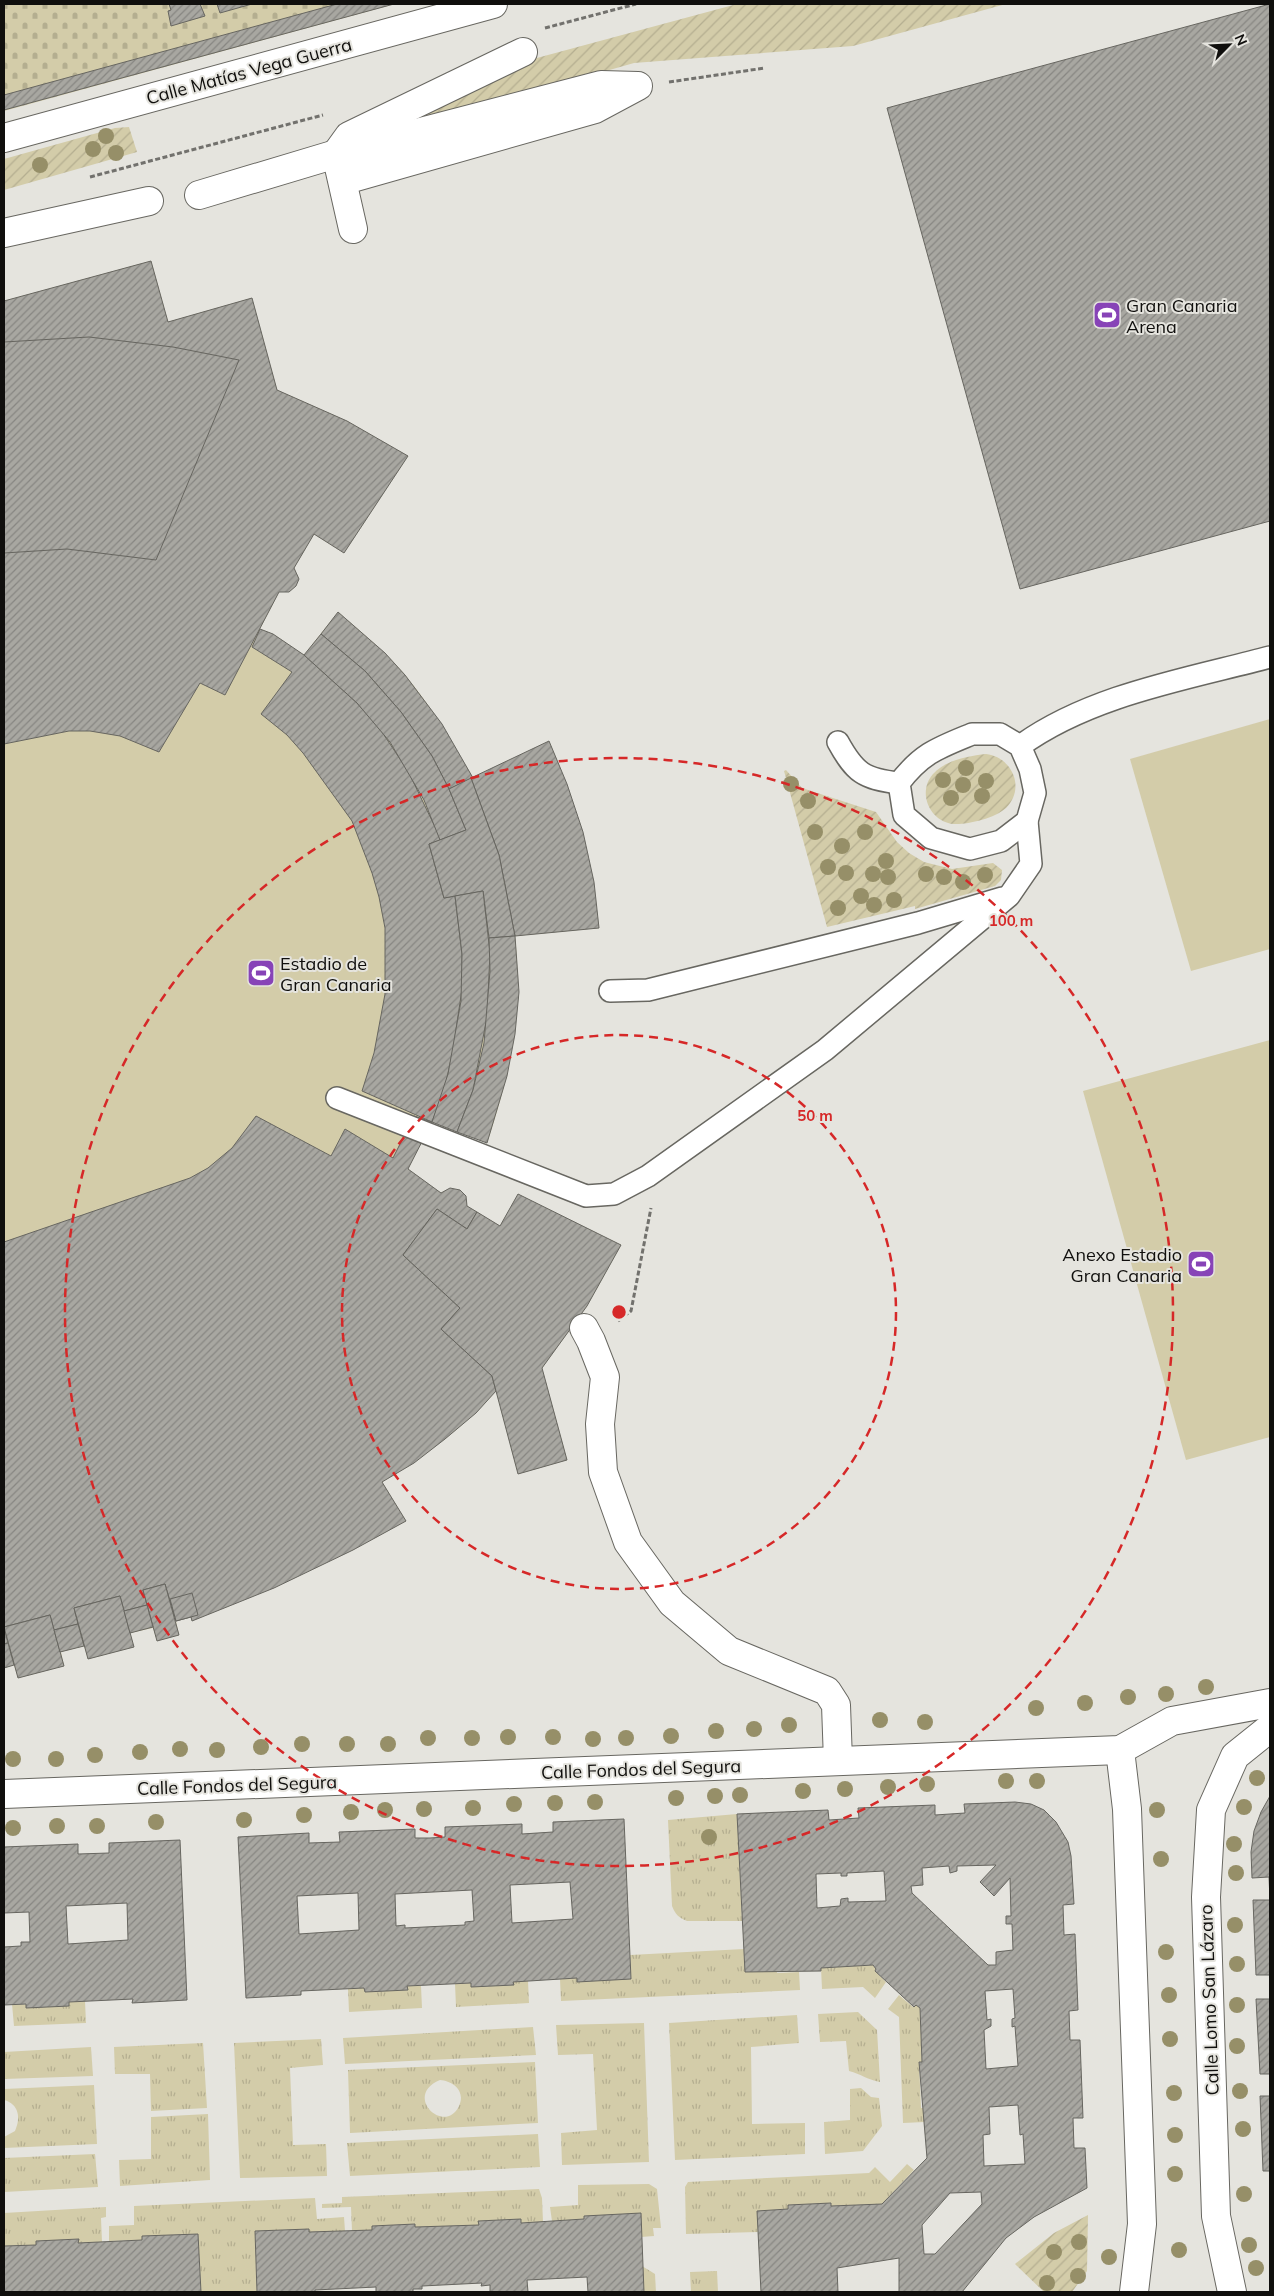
<svg xmlns="http://www.w3.org/2000/svg" width="1274" height="2296" viewBox="0 0 1274 2296" font-family="Mulish,sans-serif">
<defs>
<pattern id="grass-tufts" width="24" height="20" patternUnits="userSpaceOnUse" patternTransform="scale(1.25)"><rect width="24" height="20" fill="#d3cca9"/><path d="M3 7l-1-3M5 7V3M7 7l1-3M15 17l-1-3M17 17v-4M19 17l1-3" fill="none" stroke="#b4ae90"/></pattern>
<pattern id="cemetery-stones" width="16" height="16" patternUnits="userSpaceOnUse" patternTransform="scale(1.25)"><rect width="16" height="16" fill="#d3cca9"/><path d="M2 7V4a2 2 0 0 1 4 0v3zM10 15v-3a2 2 0 0 1 4 0v3z" fill="#b4ae90"/></pattern>
<pattern id="garden-furrows" width="10" height="10" patternUnits="userSpaceOnUse" patternTransform="scale(1.25)"><rect width="10" height="10" fill="#d3cca9"/><path d="M-1 1l2-2M0 10L10 0M9 11l2-2" fill="none" stroke="#b4ae90"/></pattern>
<pattern id="building-hatch" width="6" height="6" patternUnits="userSpaceOnUse" patternTransform="scale(1.25)"><rect width="6" height="6" fill="#a8a7a1"/><path d="M-1 1l2-2M0 6l6-6M5 7l2-2" fill="none" stroke="#878682"/></pattern>
</defs>
<rect width="100%" height="100%" fill="#e5e4de"/>
<g fill="url(#grass-tufts)" fill-rule="evenodd">
<path d="M737,1814L742,1921H687C679,1918 675,1914 672,1906L668,1820Z"/>
<polygon points="744,1949 745,1972 777,1970 777,1973 799,1972 800,1990 561,2001 560,1979 577,1978 577,1982 631,1979 630,1955"/>
<polygon points="873,1965 876,1969 875,1971 886,1982 875,1998 863,1987 822,1989 821,1968"/>
<polygon points="528,1981 529,2003 456,2007 455,1984 471,1983 471,1987 514,1985 513,1982"/>
<polygon points="407,1986 421,1986 422,2008 349,2012 348,1989 364,1988 365,1992 408,1990"/>
<polygon points="899,1995 913,2007 916,2005 920,2008 922,2062 919,2063 921,2108 924,2108 925,2122 903,2123 899,2017 888,2009"/>
<polygon points="85,2001 86,2023 14,2026 12,2004 69,2006 69,2002"/>
<path d="M858,2012L877,2030L880,2082C868,2080 861,2074 849,2071L846,2041L820,2042L818,2014Z"/>
<polygon points="797,2015 799,2043 751,2047 752,2124 805,2123 805,2154 675,2160 669,2023"/>
<polygon points="644,2023 649,2162 562,2165 561,2133 597,2130 593,2054 558,2055 556,2025"/>
<polygon points="533,2027 536,2055 345,2064 343,2038"/>
<polygon points="321,2039 323,2065 290,2068 293,2145 326,2144 327,2176 240,2178 234,2043"/>
<polygon points="203,2043 207,2108 151,2111 150,2074 115,2074 114,2047"/>
<polygon points="91,2047 93,2076 4,2079 4,2052"/>
<path d="M535,2062L538,2123L350,2133L348,2070ZM440,2080C453,2081 466,2091 459,2106C445,2136 402,2096 440,2080Z"/>
<path d="M94,2085L97,2144L4,2148V2137L15,2131C21,2118 19,2104 4,2100V2089Z"/>
<polygon points="861,2088 871,2097 879,2098 882,2126 863,2151 825,2154 824,2122 850,2120 850,2089"/>
<polygon points="208,2114 210,2180 120,2186 119,2160 151,2159 151,2117"/>
<polygon points="538,2134 540,2167 350,2176 347,2143"/>
<polygon points="95,2154 98,2187 4,2192 4,2158"/>
<polygon points="907,2164 914,2170 882,2204 831,2206 831,2203 788,2205 788,2209 758,2211 758,2232 686,2234 685,2187 688,2182 869,2173 875,2167 890,2182"/>
<polygon points="649,2184 657,2189 661,2228 653,2228 654,2236 641,2237 584,2219 552,2221 550,2207 578,2205 578,2185"/>
<polygon points="539,2189 542,2198 543,2222 521,2223 521,2219 479,2221 479,2225 415,2227 415,2224 372,2226 372,2230 352,2231 351,2207 322,2208 322,2204 342,2203 342,2197"/>
<polygon points="315,2198 317,2219 344,2217 345,2231 309,2232 308,2229 255,2231 257,2292 201,2292 198,2234 142,2236 142,2240 109,2241 109,2226 134,2225 134,2206"/>
<polygon points="106,2207 106,2217 101,2218 102,2242 78,2243 78,2239 36,2241 36,2245 4,2246 4,2213"/>
<polygon points="642,2266 655,2274 656,2292 644,2292"/>
<polygon points="717,2271 718,2292 691,2292 690,2272"/>
</g>
<polygon fill="url(#cemetery-stones)" points="4,4 395,4 4,111"/>
<g fill="url(#garden-furrows)">
<polygon points="737,4 1006,4 853,46 634,63 407,128 403,122 522,62"/>
<polygon points="129,127 137,152 4,190 4,159 115,128"/>
<path d="M986,754C1012,757 1026,788 1006,808C995,818 970,824 956,824C931,824 916,793 933,774C946,760 968,756 986,754Z"/>
<polygon points="786,770 802,788 876,812 897,842 909,853 924,862 952,869 993,863 1002,870 1001,880 995,886 915,909 915,906 827,927 784,771"/>
<polygon points="1088,2215 1087,2271 1072,2292 1044,2292 1015,2264 1054,2233"/>
</g>
<g fill="#d3cca9">
<path d="M151,261L168,322L252,298L277,390L347,421L408,456L344,553L314,534L294,568L299,579C295,589 290,592 279,592L260,629L273,634L304,655L338,612C361,632 386,652 405,675C432,707 452,742 473,778L549,741C577,805 591,859 599,928L515,936C523,1011 511,1072 487,1143L432,1122L408,1169L441,1193C455,1185 465,1190 467,1206L500,1226L518,1194L621,1245L587,1306L542,1368L567,1460L518,1474L496,1391C463,1428 424,1457 382,1482L406,1521C336,1559 266,1591 192,1621L191,1617L176,1621L179,1635L157,1641L153,1628L130,1633L134,1647L88,1659L84,1646L61,1652L64,1666L18,1678L14,1665L4,1668V301Z"/>
<polygon points="1270,719 1270,949 1191,971 1130,759"/>
<polygon points="1270,1040 1270,1437 1186,1460 1083,1091"/>
</g>
<g fill="url(#building-hatch)" stroke="#676660" fill-rule="evenodd">
<polygon points="169,4 200,4 205,16 171,26 168,11 171,10"/>
<polygon points="217,4 252,4 220,13"/>
<polygon points="337,4 394,4 4,110 4,95"/>
<polygon points="1270,4 1270,521 1020,589 887,108"/>
<polygon points="151,261 168,322 252,298 277,390 347,421 408,456 344,553 314,534 294,568 299,579 296,586 289,592 279,592 225,695 200,683 159,752 120,736 90,731 69,731 4,744 4,301"/>
<polygon points="89,337 173,347 239,360 156,560 67,549 4,553 4,342"/>
<polygon points="338,612 385,653 405,675 442,724 473,778 449,789 432,756 401,712 365,671 321,634"/>
<polygon points="260,629 273,634 304,655 357,703 380,729 408,771 438,833 440,840 429,844 444,898 455,896 462,954 462,989 453,1050 445,1087 432,1122 362,1091 374,1053 385,994 385,928 379,897 372,873 352,821 303,753 287,735 261,714 292,672 252,647"/>
<polygon points="321,634 365,671 401,712 432,756 449,789 466,830 440,840 424,800 390,742 357,703 304,655"/>
<polygon points="549,741 567,784 583,832 594,882 599,928 515,936 499,855 471,778"/>
<polygon points="471,778 499,855 515,936 489,938 483,891 444,898 429,844 466,830 449,789"/>
<polygon points="483,891 490,953 487,1017 473,1090 457,1132 432,1122 448,1074 461,1001 462,954 455,896"/>
<polygon points="515,936 519,992 515,1034 507,1076 487,1143 457,1132 473,1090 484,1043 490,971 489,938"/>
<polygon points="256,1116 331,1156 345,1129 393,1158 414,1116 432,1122 408,1169 441,1193 450,1188 460,1190 466,1196 467,1206 477,1212 467,1229 437,1209 403,1255 460,1308 441,1329 492,1376 496,1391 476,1413 445,1439 414,1463 382,1482 406,1521 353,1550 274,1588 192,1621 191,1617 176,1621 165,1584 143,1590 147,1605 124,1611 120,1596 74,1608 78,1624 54,1630 50,1615 4,1627 8,1643 4,1644 4,1242 190,1178 208,1168 232,1148"/>
<polygon points="518,1194 621,1245 587,1306 542,1368 567,1460 518,1474 492,1376 441,1329 460,1308 403,1255 437,1209 467,1229 477,1212 500,1226"/>
<polygon points="165,1584 179,1635 157,1641 143,1590"/>
<polygon points="192,1593 198,1615 176,1621 170,1599"/>
<polygon points="120,1596 134,1647 88,1659 74,1608"/>
<polygon points="147,1605 153,1627 130,1633 124,1611"/>
<polygon points="50,1615 64,1666 18,1678 4,1627"/>
<polygon points="78,1624 84,1646 60,1652 54,1630"/>
<polygon points="8,1643 14,1665 4,1668 4,1644"/>
<polygon points="1270,1796 1270,1975 1256,1975 1253,1900 1270,1900 1269,1877 1252,1878 1251,1852 1254,1831 1261,1812"/>
<path d="M1015,1802L1031,1804L1044,1810L1056,1822L1068,1842L1071,1856L1074,1904L1063,1905L1064,1935L1075,1934L1078,2010L1069,2011L1070,2040H1080L1083,2118H1073L1074,2148H1085L1087,2188L1034,2217L1006,2238L962,2292H899V2258L837,2268L838,2292H761L757,2211L788,2209V2205L831,2203V2206L882,2204L927,2158L919,2062H922L920,2008L916,2005L914,2007L875,1971L876,1969L873,1965L821,1968V1971L745,1972L737,1814L828,1810L829,1820L859,1818L858,1808L935,1805V1815L965,1813L964,1804ZM996,1865L980,1882L994,1896L1010,1878L1011,1916H1006V1924H1012L1013,1950L996,1952V1965H988L912,1893L911,1886L923,1885L922,1868L949,1866L950,1873L957,1871V1866ZM884,1871L886,1901L848,1902V1898L841,1899L840,1906L817,1908L816,1874L841,1873V1876H847V1873ZM1013,1989L1015,2018L1012,2019V2027L1015,2026L1018,2066L986,2069L984,2030L991,2026V2019L987,2020L985,1991ZM1018,2105L1020,2135L1023,2134L1025,2164L984,2166L983,2135L990,2134L989,2107ZM981,2192L982,2204L935,2254H924L922,2225L950,2193Z"/>
<path d="M624,1819L631,1979L577,1982V1978L513,1982L514,1985L471,1987V1983L407,1986L408,1990L365,1992L364,1988L301,1991V1995L246,1998L238,1837L309,1833V1843L340,1842L339,1832L415,1829V1838H430L445,1837V1827L522,1824V1834L553,1832V1822ZM570,1882L573,1919L512,1923L510,1885ZM472,1890L474,1921L465,1922V1925L405,1928V1925L396,1926L395,1894ZM358,1893L359,1930L299,1934L297,1896Z"/>
<path d="M180,1840L187,2000L132,2003L133,1999L69,2002V2006L26,2008V2004L4,2005V1947L21,1946V1942H30L29,1912L4,1913V1847L78,1844V1854L109,1853V1843ZM127,1903L128,1940L68,1944L66,1906Z"/>
<polygon points="1256,1999 1270,1999 1270,2074 1260,2074"/>
<polygon points="1260,2096 1270,2096 1270,2171 1263,2171"/>
<polygon points="641,2213 644,2292 588,2292 587,2277 527,2280 528,2292 490,2292 490,2285 481,2286 482,2283 422,2286 422,2289 413,2289 413,2292 376,2292 376,2287 315,2290 315,2292 257,2292 255,2231 309,2229 309,2232 372,2230 372,2226 415,2224 415,2227 479,2225 478,2221 521,2219 521,2223 584,2219 584,2216"/>
<polygon points="198,2234 201,2292 4,2292 4,2246 36,2245 36,2241 79,2239 78,2243 142,2240 142,2236"/>
</g>
<g fill="none" stroke-linecap="round" stroke-linejoin="round">
<defs>
<g id="lane">
<path d="M972,734H1000L1020,746L1030,769L1035,793L1027,821L1001,841L970,849L931,838L904,815L899,783C922,753 938,748 972,734Z"/>
<path d="M838,742C855,773 864,779 899,783"/>
<path d="M1020,746C1090,695 1187,679 1270,657"/>
<polyline points="610,991 648,990 918,923 1002,898"/>
<polyline points="337,1098 586,1196 614,1194 648,1176 825,1050 1009,896 1031,864 1027,821"/>
</g>
<g id="street">
<polyline points="4,138 493,4"/>
<polyline points="199,195 336,154 601,85 638,86 595,109 352,178"/>
<polyline points="353,229 336,154 349,136 523,52"/>
<polyline points="4,233 149,201"/>
<polyline points="584,1328 591,1341 605,1377 600,1424 603,1472 628,1542 672,1603 729,1651 827,1691 836,1705 838,1761"/>
<polyline points="1120,1750 1127,1809 1142,2224 1134,2292"/>
<polyline points="4,1794 1120,1750 1172,1721 1270,1703"/>
<polyline points="1232,2292 1216,2216 1206,1897 1211,1810 1235,1756 1270,1728"/>
</g>
</defs>
<use href="#lane" stroke="#686761" stroke-width="24"/>
<use href="#street" stroke="#686761" stroke-width="30"/>
<g stroke="#72716d" stroke-width="3" stroke-dasharray="5 2.5" stroke-linecap="butt">
<polyline points="545,28 636,4"/>
<polyline points="669,82 765,68"/>
<polyline points="90,177 323,115"/>
<polyline points="618,1321 631,1311 651,1208"/>
</g>
<use href="#lane" stroke="#fff" stroke-width="21"/>
<use href="#street" stroke="#fff" stroke-width="28"/>
</g>
<g fill="#968f68">
<circle cx="106" cy="136" r="8"/>
<circle cx="93" cy="149" r="8"/>
<circle cx="116" cy="153" r="8"/>
<circle cx="40" cy="165" r="8"/>
<circle cx="966" cy="768" r="8"/>
<circle cx="943" cy="780" r="8"/>
<circle cx="986" cy="781" r="8"/>
<circle cx="791" cy="784" r="8"/>
<circle cx="963" cy="785" r="8"/>
<circle cx="982" cy="796" r="8"/>
<circle cx="951" cy="798" r="8"/>
<circle cx="808" cy="801" r="8"/>
<circle cx="815" cy="832" r="8"/>
<circle cx="865" cy="832" r="8"/>
<circle cx="842" cy="846" r="8"/>
<circle cx="886" cy="861" r="8"/>
<circle cx="828" cy="867" r="8"/>
<circle cx="846" cy="873" r="8"/>
<circle cx="873" cy="874" r="8"/>
<circle cx="926" cy="874" r="8"/>
<circle cx="985" cy="875" r="8"/>
<circle cx="888" cy="877" r="8"/>
<circle cx="944" cy="877" r="8"/>
<circle cx="963" cy="882" r="8"/>
<circle cx="861" cy="896" r="8"/>
<circle cx="894" cy="900" r="8"/>
<circle cx="874" cy="905" r="8"/>
<circle cx="838" cy="908" r="8"/>
<circle cx="1206" cy="1687" r="8"/>
<circle cx="1166" cy="1694" r="8"/>
<circle cx="1128" cy="1697" r="8"/>
<circle cx="1085" cy="1703" r="8"/>
<circle cx="1036" cy="1708" r="8"/>
<circle cx="880" cy="1720" r="8"/>
<circle cx="925" cy="1722" r="8"/>
<circle cx="789" cy="1725" r="8"/>
<circle cx="754" cy="1729" r="8"/>
<circle cx="716" cy="1731" r="8"/>
<circle cx="671" cy="1736" r="8"/>
<circle cx="508" cy="1737" r="8"/>
<circle cx="553" cy="1737" r="8"/>
<circle cx="428" cy="1738" r="8"/>
<circle cx="472" cy="1738" r="8"/>
<circle cx="626" cy="1738" r="8"/>
<circle cx="593" cy="1739" r="8"/>
<circle cx="302" cy="1744" r="8"/>
<circle cx="347" cy="1744" r="8"/>
<circle cx="388" cy="1744" r="8"/>
<circle cx="261" cy="1747" r="8"/>
<circle cx="180" cy="1749" r="8"/>
<circle cx="217" cy="1750" r="8"/>
<circle cx="140" cy="1752" r="8"/>
<circle cx="95" cy="1755" r="8"/>
<circle cx="13" cy="1759" r="8"/>
<circle cx="56" cy="1759" r="8"/>
<circle cx="1257" cy="1778" r="8"/>
<circle cx="1006" cy="1781" r="8"/>
<circle cx="1037" cy="1781" r="8"/>
<circle cx="927" cy="1784" r="8"/>
<circle cx="888" cy="1787" r="8"/>
<circle cx="845" cy="1789" r="8"/>
<circle cx="803" cy="1791" r="8"/>
<circle cx="740" cy="1795" r="8"/>
<circle cx="715" cy="1796" r="8"/>
<circle cx="676" cy="1798" r="8"/>
<circle cx="595" cy="1802" r="8"/>
<circle cx="555" cy="1803" r="8"/>
<circle cx="514" cy="1804" r="8"/>
<circle cx="1244" cy="1807" r="8"/>
<circle cx="473" cy="1808" r="8"/>
<circle cx="424" cy="1809" r="8"/>
<circle cx="385" cy="1810" r="8"/>
<circle cx="1157" cy="1810" r="8"/>
<circle cx="351" cy="1812" r="8"/>
<circle cx="304" cy="1815" r="8"/>
<circle cx="244" cy="1820" r="8"/>
<circle cx="156" cy="1822" r="8"/>
<circle cx="57" cy="1826" r="8"/>
<circle cx="97" cy="1826" r="8"/>
<circle cx="13" cy="1828" r="8"/>
<circle cx="709" cy="1837" r="8"/>
<circle cx="1234" cy="1844" r="8"/>
<circle cx="1161" cy="1859" r="8"/>
<circle cx="1236" cy="1873" r="8"/>
<circle cx="1235" cy="1925" r="8"/>
<circle cx="1166" cy="1952" r="8"/>
<circle cx="1237" cy="1964" r="8"/>
<circle cx="1169" cy="1995" r="8"/>
<circle cx="1237" cy="2005" r="8"/>
<circle cx="1170" cy="2039" r="8"/>
<circle cx="1237" cy="2046" r="8"/>
<circle cx="1240" cy="2091" r="8"/>
<circle cx="1174" cy="2093" r="8"/>
<circle cx="1243" cy="2129" r="8"/>
<circle cx="1175" cy="2135" r="8"/>
<circle cx="1175" cy="2174" r="8"/>
<circle cx="1244" cy="2194" r="8"/>
<circle cx="1079" cy="2242" r="8"/>
<circle cx="1249" cy="2245" r="8"/>
<circle cx="1179" cy="2250" r="8"/>
<circle cx="1054" cy="2252" r="8"/>
<circle cx="1109" cy="2257" r="8"/>
<circle cx="1256" cy="2268" r="8"/>
<circle cx="1078" cy="2276" r="8"/>
<circle cx="1047" cy="2283" r="8"/>
</g>
<g fill="none" stroke="#d62828" stroke-width="2.5" stroke-dasharray="9 6">
<circle cx="619" cy="1312" r="277"/>
<circle cx="619" cy="1312" r="554"/>
</g>
<defs>
<symbol id="stadium-square" viewBox="-11 -11 22 22"><rect x="-9" y="-9" width="18" height="18" rx="4" fill="#8743b7" stroke="#e5e4de"/><path d="M0-5a6.5 5 0 1 0 0 10a6.5 5 0 1 0 0-10ZM-3.5-1.8h7v3.6h-7Z" fill="#fff"/></symbol>
</defs>
<g fill-rule="evenodd">
<use href="#stadium-square" x="1091" y="299" width="32" height="32"/>
<use href="#stadium-square" x="245" y="957" width="32" height="32"/>
<use href="#stadium-square" x="1185" y="1248" width="32" height="32"/>
</g>
<g text-anchor="middle" dominant-baseline="central" stroke-width="4" stroke-linejoin="round" paint-order="stroke">
<g font-size="18" fill="#100f0d" stroke="#e5e4de">
<text transform="translate(249 71) rotate(-15)">Calle Matías Vega Guerra</text>
<text transform="translate(641 1769) rotate(-2)">Calle Fondos del Segura</text>
<text transform="translate(237 1785) rotate(-2)">Calle Fondos del Segura</text>
<text transform="translate(1209 2000) rotate(-92)">Calle Lomo San Lázaro</text>
</g>
<g font-size="18" fill="#100f0d" stroke="#e5e4de" text-anchor="start">
<text x="1126" y="305">Gran Canaria<tspan x="1126" dy="21">Arena</tspan></text>
<text x="280" y="963">Estadio de<tspan x="280" dy="21">Gran Canaria</tspan></text>
<text x="1182" y="1254" text-anchor="end">Anexo Estadio<tspan x="1182" dy="21">Gran Canaria</tspan></text>
</g>
</g>
<circle cx="619" cy="1312" r="8" fill="#d62828" stroke="#e5e4de" stroke-width="2.5"/>
<g font-size="15" text-anchor="middle" font-weight="bold" fill="#d62828" stroke="#e5e4de" stroke-width="4" stroke-linejoin="round" paint-order="stroke">
<text x="1011" y="926">100 m</text>
<text x="815" y="1121">50 m</text>
</g>
<rect width="1274" height="2296" fill="none" stroke="#100f0d" stroke-width="10"/>
<g transform="translate(1229 45) rotate(66)" stroke="#e5e4de" stroke-width="4" paint-order="stroke">
<path d="M0-4L9 19L0 12L-9 19Z" fill="#100f0d"/>
<text y="-8" font-size="14" font-weight="bold" text-anchor="middle" fill="#100f0d">N</text>
</g>
</svg>
